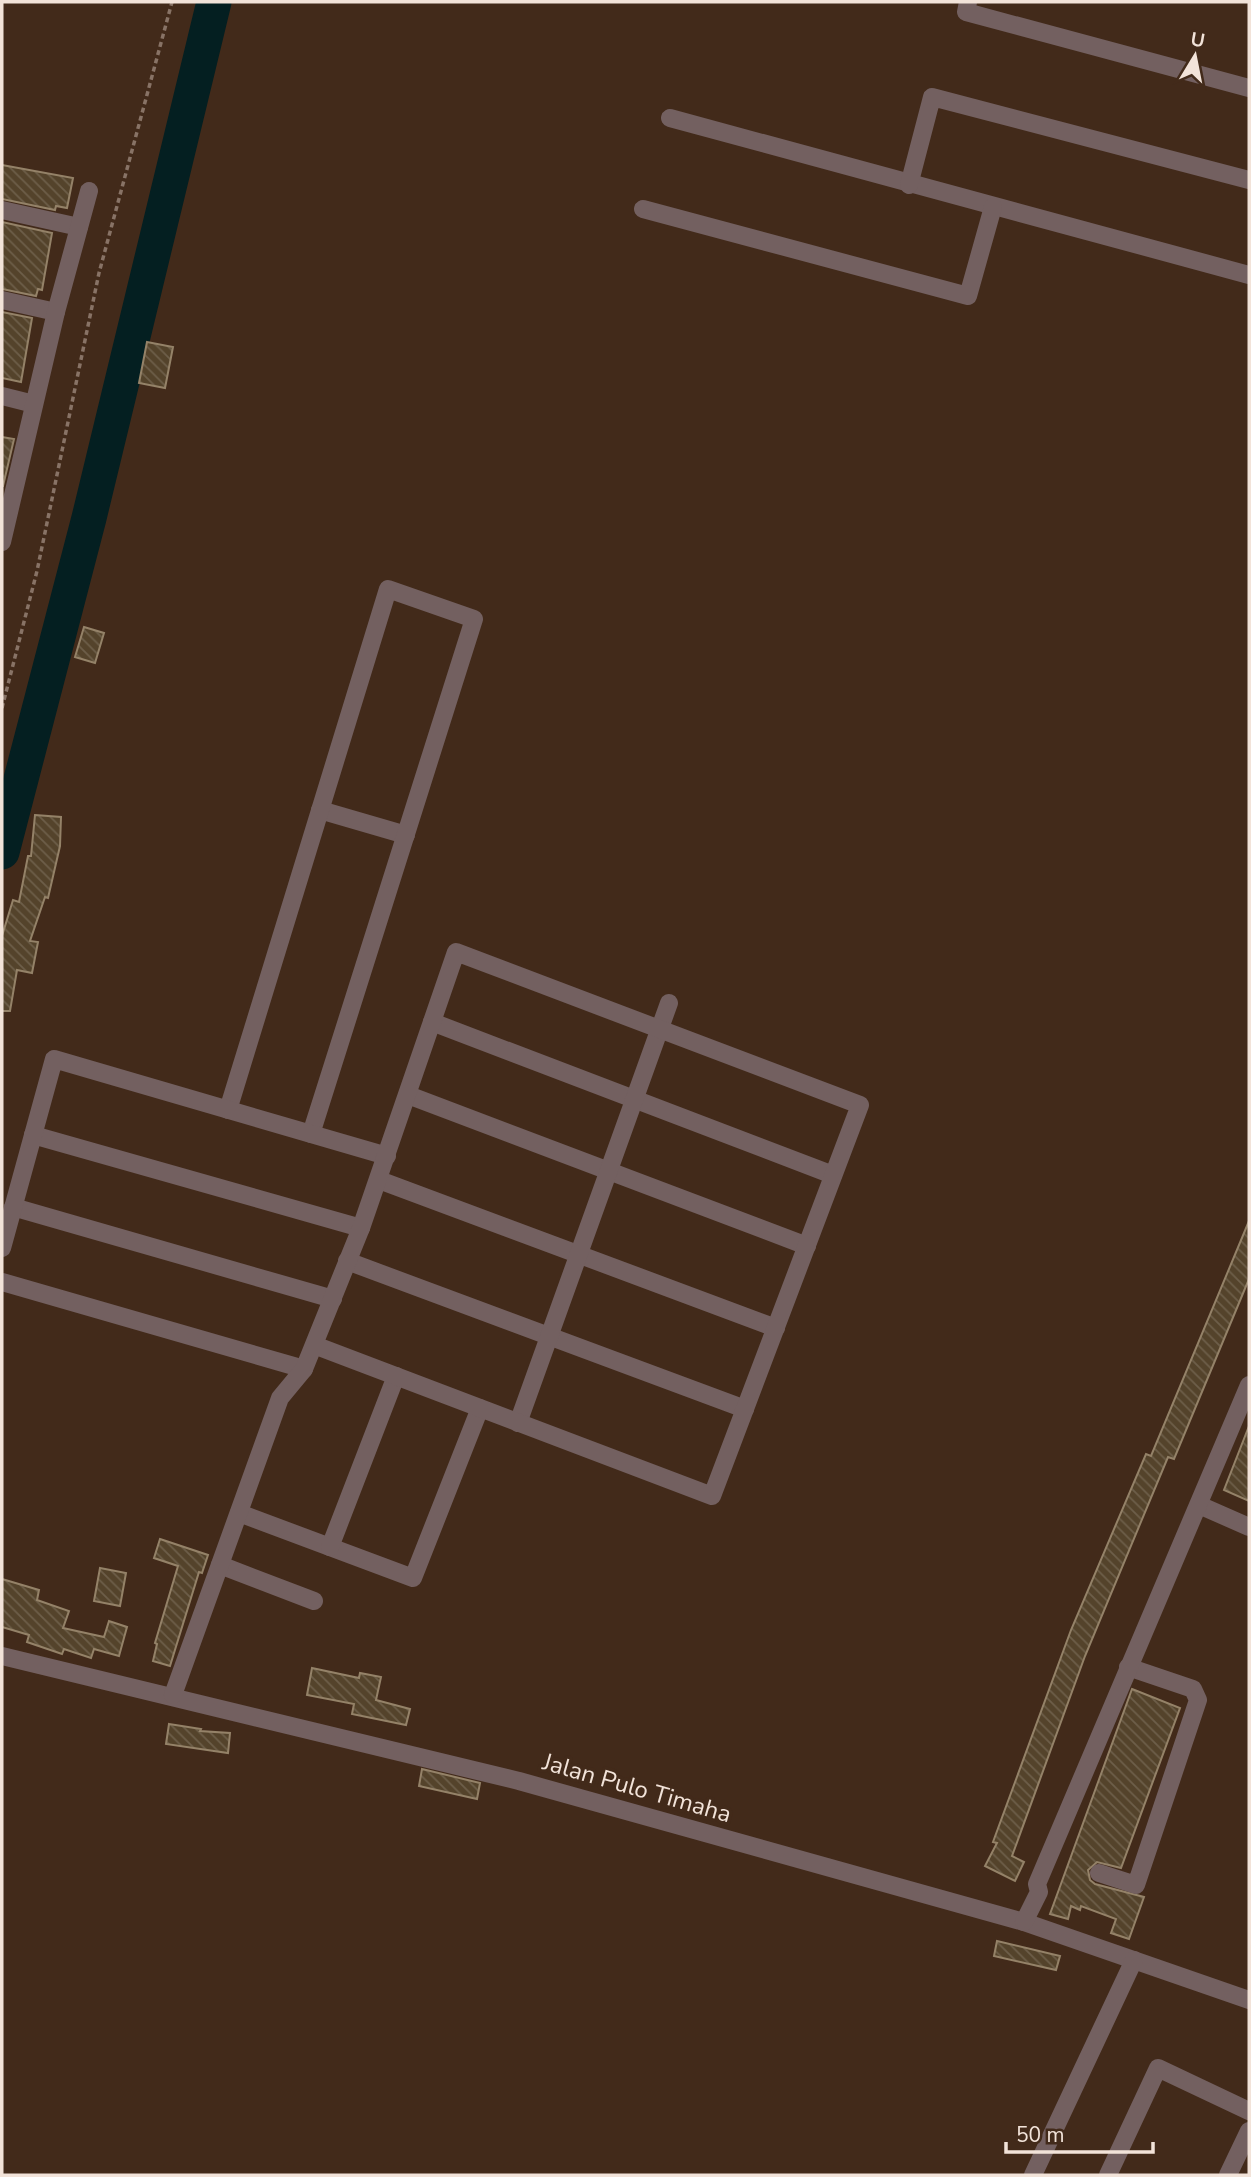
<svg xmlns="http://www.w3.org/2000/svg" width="1251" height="2177" viewBox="0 0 1251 2177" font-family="'Nunito Sans',sans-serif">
<defs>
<pattern id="building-back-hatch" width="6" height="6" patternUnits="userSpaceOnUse" patternTransform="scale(1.75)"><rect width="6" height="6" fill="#54432b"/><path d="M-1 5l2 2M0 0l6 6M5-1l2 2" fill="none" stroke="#6d5e49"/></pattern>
</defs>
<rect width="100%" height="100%" fill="#422a1a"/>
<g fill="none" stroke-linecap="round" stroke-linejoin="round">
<polyline stroke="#041f21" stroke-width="35" points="2,852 89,518 214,2"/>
</g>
<g fill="url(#building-back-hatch)" stroke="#948268" stroke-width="2">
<polygon points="2,165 73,178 67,208 56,206 55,210 2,199"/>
<polygon points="2,222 52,233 42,290 38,289 36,296 2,289"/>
<polygon points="2,312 32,318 21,382 2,378"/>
<polygon points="147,342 173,347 165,388 139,383"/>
<polygon points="2,437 14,439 3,486 2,486"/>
<polygon points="84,627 104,633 95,663 75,657"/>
<polygon points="35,815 61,817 60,846 48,898 45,897 30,941 38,942 32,973 17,970 10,1011 2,1011 2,936 13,900 19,902 28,856 31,856"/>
<polygon points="1249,1221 1249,1279 1174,1459 1168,1457 1085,1656 1012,1856 1024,1862 1015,1881 985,1866 997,1843 993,1842 1071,1630 1146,1454 1151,1456"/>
<polygon points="1249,1426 1249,1501 1224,1490"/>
<polygon points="160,1539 208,1555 202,1573 199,1572 170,1666 153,1661 157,1644 155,1643 178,1566 154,1558"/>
<polygon points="100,1568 126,1573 120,1606 94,1601"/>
<polygon points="2,1579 39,1590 37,1600 69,1611 63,1628 104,1637 109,1621 127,1627 119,1656 94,1649 91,1658 64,1649 62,1654 27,1642 29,1635 2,1627"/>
<polygon points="312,1668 359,1678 360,1673 381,1677 376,1700 410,1709 406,1725 352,1714 354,1704 307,1695"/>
<polygon points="1132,1689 1180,1708 1121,1868 1097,1862 1088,1870 1090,1880 1095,1884 1144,1897 1129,1939 1111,1933 1116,1919 1081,1906 1080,1910 1071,1906 1068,1919 1050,1914"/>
<polygon points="169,1724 201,1729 200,1731 230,1733 228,1753 166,1744"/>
<polygon points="422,1769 480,1783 477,1799 419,1786"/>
<polygon points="997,1941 1060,1956 1056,1970 994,1956"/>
</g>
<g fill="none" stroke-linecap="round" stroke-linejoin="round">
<polyline stroke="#887366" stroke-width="3.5" stroke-dasharray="5 3.5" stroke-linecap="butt" points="2,708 37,571 99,273 172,2"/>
<g stroke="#736060" stroke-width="18">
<polyline points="968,2 966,12 1249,88"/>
<polyline points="670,118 1249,275"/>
<polyline points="909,185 932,97 1249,180"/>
<polyline points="643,209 968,296 993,207"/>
<polyline points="2,210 79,227"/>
<polyline points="2,300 56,312"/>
<polyline points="2,396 34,404"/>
<polyline points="2,542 56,312 89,191"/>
<polyline points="320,810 406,835"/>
<polyline points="432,1022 833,1175"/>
<polyline points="408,1095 807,1246"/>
<polyline points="228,1110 388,589 474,619 311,1134"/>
<polyline points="33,1135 361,1228"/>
<polyline points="379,1180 776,1328"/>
<polyline points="13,1207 333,1299"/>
<polyline points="2,1248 54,1059 387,1156"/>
<polyline points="347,1261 745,1409"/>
<polyline points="2,1282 304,1369"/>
<polyline points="518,1423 669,1003"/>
<polyline points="1199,1505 1249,1527"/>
<polyline points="239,1513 413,1578 480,1408"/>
<polyline points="330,1547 396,1376"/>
<polyline points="220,1565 314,1601"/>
<polyline points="2,1656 519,1781 1024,1922 1249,2000"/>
<polyline points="173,1695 280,1398 304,1369 361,1228 456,952 860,1105 712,1496 314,1345"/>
<polyline points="1099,1873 1136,1885 1198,1700 1193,1689 1128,1667"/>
<polyline points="1024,1922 1039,1892 1037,1884 1249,1385"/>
<polyline points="1033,2175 1134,1960"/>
<polyline points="1108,2175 1158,2068 1249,2111"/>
<polyline points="1228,2175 1249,2131"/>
</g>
</g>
<g text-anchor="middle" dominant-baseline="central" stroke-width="7" stroke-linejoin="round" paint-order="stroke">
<g font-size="24" fill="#f2e3d9" stroke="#422a1a">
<text transform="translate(637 1788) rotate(16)">Jalan Pulo Timaha</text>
</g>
</g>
<rect width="1251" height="2177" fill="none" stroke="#f2e3d9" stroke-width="7"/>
<g transform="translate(1195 56) rotate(10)" stroke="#422a1a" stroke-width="5" paint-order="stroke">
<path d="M0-5L12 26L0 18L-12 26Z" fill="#f2e3d9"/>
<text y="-10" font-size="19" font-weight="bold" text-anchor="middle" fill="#f2e3d9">U</text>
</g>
<path d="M1006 2142v10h147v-10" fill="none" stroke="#f2e3d9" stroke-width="3.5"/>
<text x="1016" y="2142" font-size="21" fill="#f2e3d9" stroke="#422a1a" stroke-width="5" paint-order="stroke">50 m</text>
</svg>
